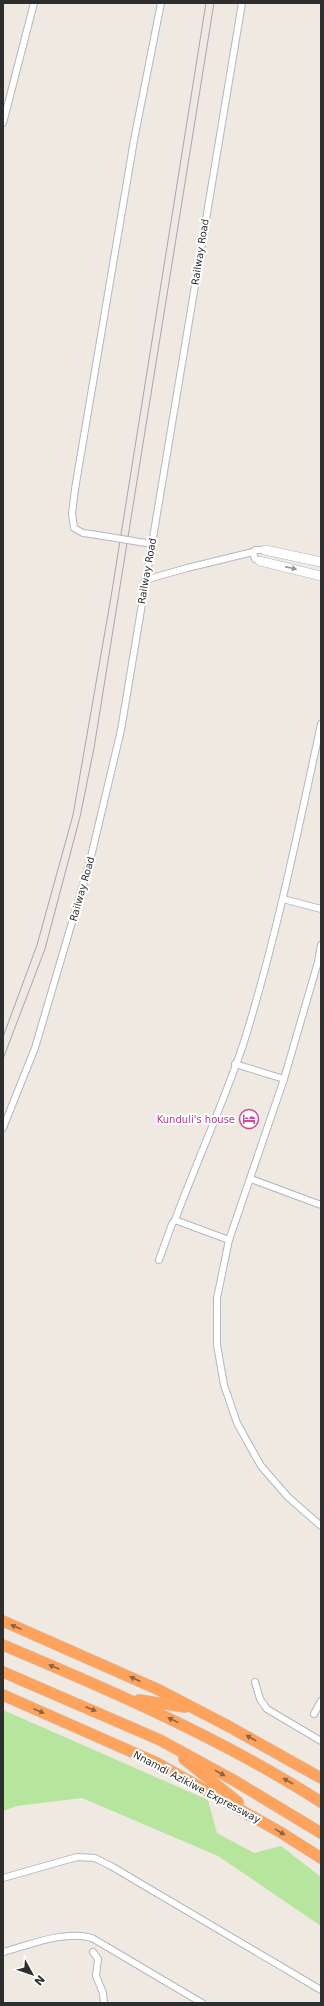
<svg xmlns="http://www.w3.org/2000/svg" width="324" height="2006" viewBox="0 0 324 2006" font-family="'DejaVu Sans',sans-serif">
<rect width="100%" height="100%" fill="#efe9e1"/>
<polygon fill="#b6e59e" points="3,1710 208,1800 217,1833 254,1853 281,1846 321,1877 321,1926 218,1856 82,1798 17,1806 3,1811"/>
<g fill="none" stroke-linecap="round" stroke-linejoin="round">
<defs>
<g id="street">
<polyline points="3,123 34,3"/>
<polyline points="91,534 83,533 74,528 72,514 75,489 134,140 161,3"/>
<polyline points="260,561 255,559 253,552 255,550 265,550"/>
<polyline points="145,580 187,568 253,552"/>
<polyline points="283,899 321,909"/>
<polyline points="321,945 318,962 284,1079 229,1240 217,1298 217,1345 224,1385 237,1423 261,1466 288,1497 321,1526"/>
<polyline points="235,1064 284,1079"/>
<polyline points="3,1128 35,1048 90,861 121,730 242,3"/>
<polyline points="251,1179 321,1205"/>
<polyline points="175,1220 229,1240"/>
<path d="M159,1260L172,1224L175,1220C197,1161 223,1104 243,1045C276,940 298,831 321,724"/>
<polyline points="255,1682 260,1699 267,1709 321,1741"/>
<polyline points="314,1714 321,1701"/>
<polyline points="3,1878 77,1857 95,1858 111,1866 321,1990"/>
<path d="M3,1952C30,1945 64,1930 92,1938L202,2003"/>
<polyline points="93,1952 98,1959 96,1976 103,1993 104,2003"/>
</g>
<g id="secondary">
<polyline points="265,550 321,562"/>
<polyline points="260,561 321,576"/>
</g>
<g id="highway">
<polyline points="3,1621 159,1690 228,1726 321,1778"/>
<path d="M3,1645C112,1691 221,1738 321,1802"/>
<polyline points="3,1672 160,1740 235,1781 321,1833"/>
<polyline points="3,1695 157,1763 280,1832 321,1858"/>
<polyline points="139,1700 185,1707"/>
<polyline points="184,1759 238,1802"/>
</g>
</defs>
<use href="#street" stroke="#b4b7c1" stroke-width="8"/>
<use href="#secondary" stroke="#b4b7c1" stroke-width="10"/>
<use href="#highway" stroke="#c9c9c9" stroke-width="12"/>
<use href="#street" stroke="#fff" stroke-width="6"/>
<use href="#secondary" stroke="#fff" stroke-width="9"/>
<use href="#highway" stroke="#ffa35c" stroke-width="11"/>
<g stroke="#a3a6b8" stroke-width="1">
<polyline points="3,1037 37,945 73,815 111,597 206,3"/>
<polyline points="3,1059 45,949 80,817 94,748 214,3"/>
</g>
<defs>
<polyline id="street-bridge" points="91,534 152,544"/>
</defs>
<use href="#street-bridge" stroke="#b4b7c1" stroke-width="8" stroke-linecap="butt"/>
<use href="#street-bridge" stroke="#fff" stroke-width="6"/>
</g>
<defs><path id="oneway-solid" d="M-6-.8H1V-3.2L6.5 0L1 3.2V.8H-6Z"/></defs>
<use fill="#969696" href="#oneway-solid" transform="translate(291 568) rotate(13)"/>
<g fill="#8c6343">
<use href="#oneway-solid" transform="translate(16 1627) rotate(-157)"/>
<use href="#oneway-solid" transform="translate(54 1667) rotate(-157)"/>
<use href="#oneway-solid" transform="translate(135 1679) rotate(-155)"/>
<use href="#oneway-solid" transform="translate(91 1709) rotate(23)"/>
<use href="#oneway-solid" transform="translate(39 1711) rotate(23)"/>
<use href="#oneway-solid" transform="translate(173 1720) rotate(-154)"/>
<use href="#oneway-solid" transform="translate(251 1738) rotate(-151)"/>
<use href="#oneway-solid" transform="translate(220 1773) rotate(29)"/>
<use href="#oneway-solid" transform="translate(288 1781) rotate(-150)"/>
<use href="#oneway-solid" transform="translate(280 1832) rotate(31)"/>
</g>
<defs>
<symbol id="hotel-ring" viewBox="-11 -11 22 22"><circle r="9.5" fill="#fff" stroke="#d1479c" stroke-width="1.5"/><path d="M-6-4.5h1.5V1H6V5H4.5V3h-9V5H-6ZM-4 0a1.8 1.8 0 1 1 3.6 0ZM.5 0V-2.5h3Q6-2.5 6 0Z" fill="#d1479c"/></symbol>
</defs>
<g fill-rule="evenodd">
<use href="#hotel-ring" x="238" y="1108" width="22" height="22"/>
</g>
<g text-anchor="middle" dominant-baseline="central" stroke-width="4" stroke-linejoin="round" paint-order="stroke">
<g font-size="10" fill="#2e2e2e" stroke="#fff">
<text transform="translate(200 252) rotate(-81)">Railway Road</text>
<text transform="translate(147 571) rotate(-80)">Railway Road</text>
<text transform="translate(82 889) rotate(-74)">Railway Road</text>
<text transform="translate(197 1787) rotate(28)">Nnamdi Azikiwe Expressway</text>
</g>
<g font-size="10" fill="#b23c85" stroke="#fff" text-anchor="end">
<text x="235" y="1119">Kunduli's house</text>
</g>
</g>
<rect width="324" height="2006" fill="none" stroke="#2e2e2e" stroke-width="8"/>
<g transform="translate(32 1974) rotate(130)" stroke="#ffffff" stroke-width="3" paint-order="stroke">
<path d="M0-3L7 15L0 10L-7 15Z" fill="#2e2e2e"/>
<text y="-6" font-size="11" font-weight="bold" text-anchor="middle" fill="#2e2e2e">N</text>
</g>
</svg>
